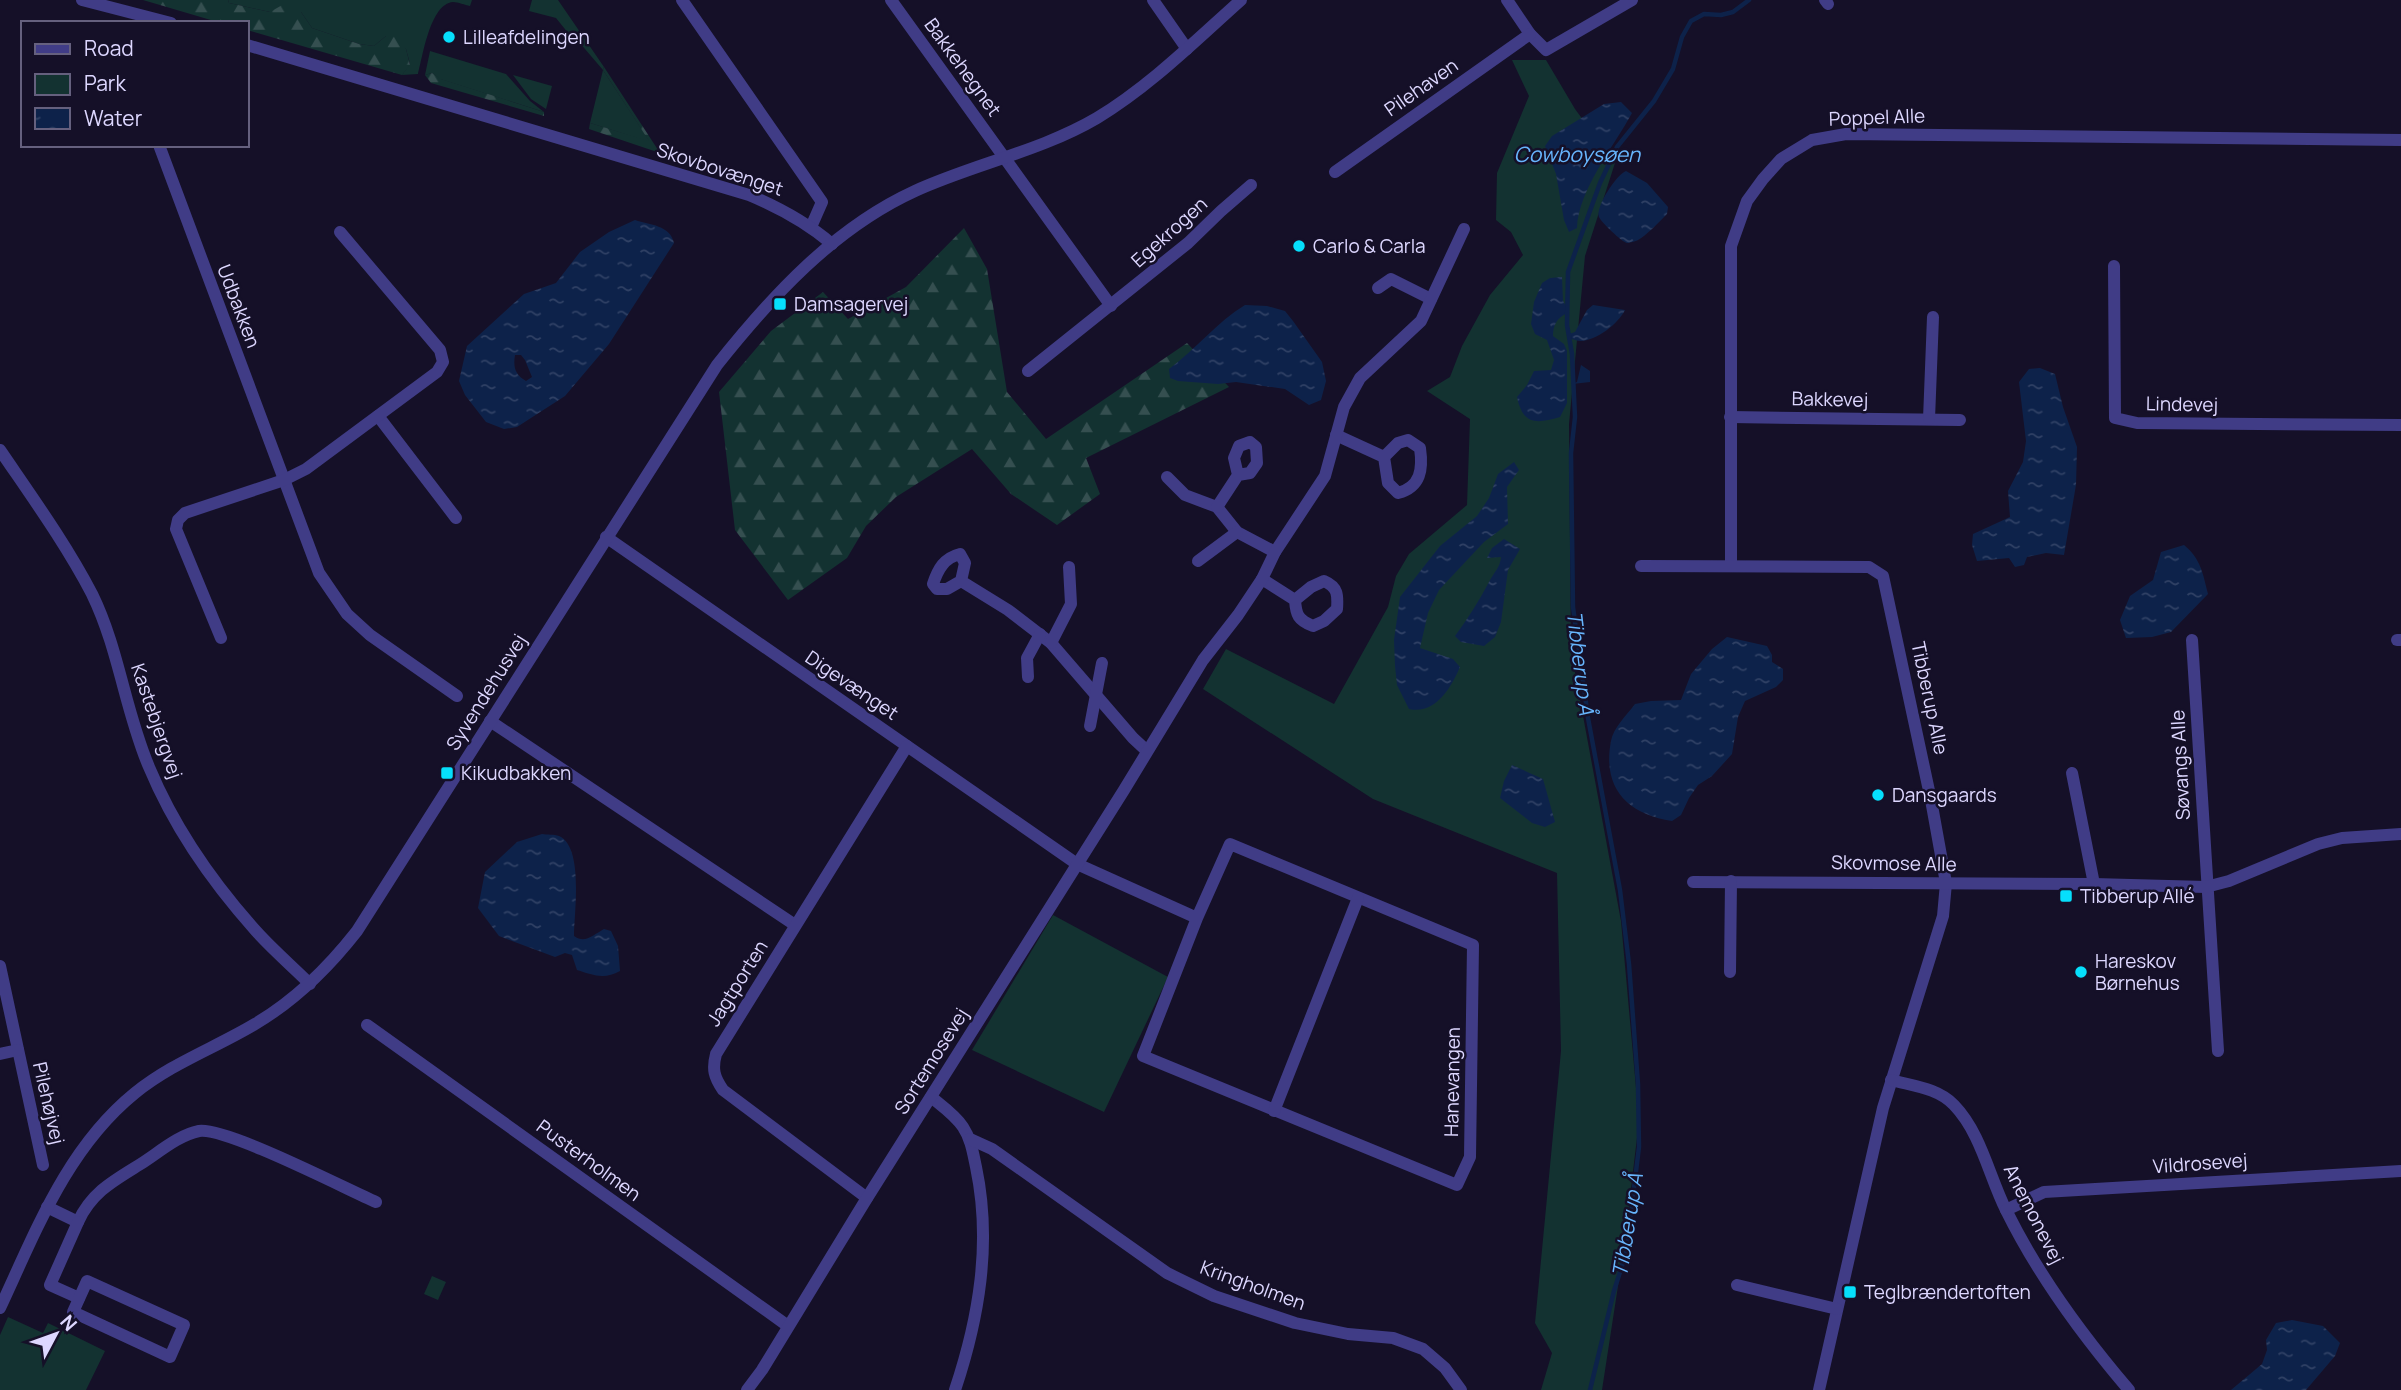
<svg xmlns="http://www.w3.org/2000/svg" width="2401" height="1390" viewBox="0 0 2401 1390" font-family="Manrope,sans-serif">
<defs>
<pattern id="forest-firs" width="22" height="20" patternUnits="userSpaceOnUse" patternTransform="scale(1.75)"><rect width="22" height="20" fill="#133231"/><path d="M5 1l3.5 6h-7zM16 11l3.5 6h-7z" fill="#354f50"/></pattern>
<pattern id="water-ripples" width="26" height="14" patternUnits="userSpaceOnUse" patternTransform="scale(1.75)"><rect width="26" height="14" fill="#0d224a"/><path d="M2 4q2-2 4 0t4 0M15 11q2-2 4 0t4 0" fill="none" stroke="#304165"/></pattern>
</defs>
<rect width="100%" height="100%" fill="#151028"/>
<g fill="#133231">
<path d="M228,0H472L470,6C465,5 458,2 453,2C430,4 423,56 418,74L402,75L410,64L406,49L386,36L374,46L359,44L312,28L301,12H270L229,3Z"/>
<polygon points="532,0 558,0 604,67 603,70 650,142 590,123 603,70 579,42 577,44 556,18 529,11"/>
<polygon points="430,51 506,74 530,101 544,112 440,79 432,73 425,75"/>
<polygon points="1512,60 1546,60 1575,109 1615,163 1585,256 1569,424 1571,651 1621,921 1639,1121 1624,1247 1602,1390 1541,1390 1552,1353 1535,1323 1561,1051 1557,873 1373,799 1203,689 1226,649 1334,704 1388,607 1396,576 1409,554 1467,505 1470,419 1427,391 1450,377 1462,346 1490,295 1523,255 1511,232 1496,220 1497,173 1529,96"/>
<polygon points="513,75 552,86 546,109 531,99"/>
<polygon points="1053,915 1168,977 1104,1112 972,1050"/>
<polygon points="432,1276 446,1282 438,1300 424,1294"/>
<polygon points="8,1317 43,1333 48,1323 105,1351 86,1390 0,1390 0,1335"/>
</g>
<g fill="url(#forest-firs)">
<polygon points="143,0 228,0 229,3 270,12 284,4 301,12 312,28 359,44 374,46 386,36 394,34 406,49 410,65 402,75 247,30 247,23 221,23"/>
<polygon points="604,67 660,153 589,129 590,123 649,141 603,70"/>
<polygon points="432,73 441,79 544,112 544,116 431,83 425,75"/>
<polygon points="964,228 987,269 1007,392 1046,439 1187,343 1229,387 1086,458 1100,494 1057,525 1011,494 972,449 896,497 866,526 847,558 788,600 735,530 719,392 771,331 823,292 848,319 906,287"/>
</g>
<g fill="url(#water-ripples)" fill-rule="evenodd">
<path d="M1621,102L1632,113C1614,146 1578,191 1577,228L1569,232L1564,220L1556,174L1545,146L1552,136L1604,104Z"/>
<path d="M1626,171L1647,183L1668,207L1667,214C1660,221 1646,236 1638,240C1636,241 1629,243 1627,243C1622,242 1601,222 1599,217C1595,207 1617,174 1626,171Z"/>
<path d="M635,220C650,225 670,225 674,243L609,344L565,396L517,427L504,429L486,422L465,395L459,381L467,346L524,294L556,283L580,252L609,232ZM515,355H521L525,360L532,377L526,381C515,375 513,367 515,355Z"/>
<path d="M1562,277L1563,301L1567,308V313C1557,318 1553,325 1553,336L1564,344L1567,351V403L1560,417C1536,424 1523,425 1517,397L1527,385L1534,371L1551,370L1554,360L1547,340L1535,334L1531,324L1534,302L1542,283L1550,278Z"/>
<path d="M1245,305L1267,306L1285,311L1293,321L1322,362L1326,381L1321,400L1309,405L1285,389L1236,382L1218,384L1178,381L1170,378L1169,369C1196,349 1217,322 1245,305Z"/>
<path d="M1593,305L1625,310C1618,324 1597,340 1581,341C1577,341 1573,339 1570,339L1569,334L1575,332L1587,310Z"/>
<polygon points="1581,365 1590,371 1590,382 1572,384 1577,382"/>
<polygon points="2040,368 2055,374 2063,407 2077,447 2076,485 2064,555 2046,553 2027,557 2024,565 2015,567 2009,558 1977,561 1972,545 1973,534 2010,517 2008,491 2023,462 2026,441 2019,382 2029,369"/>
<path d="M1514,462L1519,470L1507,487L1508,524L1484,542L1439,590L1428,613L1420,648L1453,659L1460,667C1451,688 1435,715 1409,709L1397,685L1395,666L1394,640L1400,597L1440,546L1477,516L1489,498L1498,474Z"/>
<path d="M1504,539L1520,549L1508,570L1501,622L1495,637L1484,646L1461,642L1455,636C1468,618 1479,601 1489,582C1494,572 1500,568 1501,557L1487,558L1492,548Z"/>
<path d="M2184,545C2201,559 2203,574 2208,594L2171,632L2152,637L2126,638L2120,620L2130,596L2153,580L2161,552Z"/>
<path d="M1727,637L1767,646L1772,655V662L1783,669V680L1776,687L1745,701L1738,717L1732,754L1712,776L1698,785L1689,798L1681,815L1672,821C1627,814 1602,788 1611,741C1613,728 1627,715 1635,704L1651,701L1681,700L1691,674L1712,649Z"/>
<polygon points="1512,765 1543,779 1555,822 1545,827 1532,823 1500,798 1504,781"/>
<path d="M542,834C547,835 554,834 559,836C584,847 574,913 574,936C585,944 593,935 604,929L611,931L618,946L620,971C604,980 593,975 577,970L572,955L565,953L555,957L499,936L478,908L485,872L517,842Z"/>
<polygon points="2292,1320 2323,1326 2340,1343 2335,1356 2306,1390 2231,1390 2262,1364 2267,1350 2266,1340 2276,1323"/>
</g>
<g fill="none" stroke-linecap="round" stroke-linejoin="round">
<polyline stroke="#0d224a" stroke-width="4.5" points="1590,1390 1614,1291 1626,1253 1639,1147 1638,1084 1629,964 1620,890 1588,718 1573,607 1571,453 1575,417 1572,354 1567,325 1568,272 1600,183 1617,147 1654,101 1673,69 1682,37 1691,21 1704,14 1721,15 1733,12 1749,0"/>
<g stroke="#403c86" stroke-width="12">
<polyline points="82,0 171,23"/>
<polyline points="682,0 822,202 811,227"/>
<polyline points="891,0 1111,306"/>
<polyline points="1153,0 1187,49"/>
<polyline points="1507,0 1530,34 1546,50 1632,0"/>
<polyline points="1825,0 1828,4"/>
<path d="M247,45L749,195C780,208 806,222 832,244"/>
<polyline points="159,145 319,573 347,614 370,635 457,696"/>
<polyline points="1335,172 1530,34"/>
<polyline points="2114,266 2115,418 2137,423 2401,425"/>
<polyline points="1378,288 1391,279 1431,299"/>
<polyline points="1028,371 1188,243 1221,211 1251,185"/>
<polyline points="378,416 456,518"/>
<polyline points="1730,417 1960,420"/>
<polyline points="1929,419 1933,317"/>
<path d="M1336,435L1384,457L1398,443L1408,440L1420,448C1423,469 1421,487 1398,493L1388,483L1384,457"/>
<path d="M0,450C32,497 66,544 92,594C119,649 125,711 149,767C174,827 213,883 256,931C273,950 292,966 310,984"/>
<polyline points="1167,477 1185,495 1217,507 1237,532 1275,552"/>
<polyline points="1217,507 1238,475 1250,473 1257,463 1256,447 1250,442 1239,446 1234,458 1238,475"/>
<polyline points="606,537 1077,864 1197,918 1230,844 1473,945 1470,1157 1457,1185 1143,1056 1197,918"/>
<polyline points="1198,561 1237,532"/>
<polyline points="1731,565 1731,246 1747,201 1763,179 1781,159 1812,140 1846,134 2401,140"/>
<polyline points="1641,566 1869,567 1883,576 1931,800 1946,883 1943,916 1883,1108 1819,1390"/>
<path d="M1262,579L1295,600L1311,587L1324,581C1338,587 1338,595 1337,609L1324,621L1313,626C1298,620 1296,615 1295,600"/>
<path d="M961,581L947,589H937L933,584C938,569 944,558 960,554L965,563L961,581L1008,610L1051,643L1133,738L1147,751"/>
<polyline points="221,638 176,529 178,520 185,513 284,480 306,469 437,372 443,362 440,350 340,232"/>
<polyline points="2192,640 2218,1051"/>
<polyline points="2397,640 2401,640"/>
<polyline points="1051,643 1071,604 1069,567"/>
<polyline points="1028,677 1027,658 1040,634"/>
<polyline points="490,721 795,925"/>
<polyline points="1090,726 1102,663"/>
<polyline points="2072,773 2094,884"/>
<polyline points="1693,882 2094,884 2206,887 2229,881 2318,844 2342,838 2401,834"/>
<polyline points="0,966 43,1165"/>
<polyline points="1730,972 1731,881"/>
<polyline points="367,1025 788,1326"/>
<polyline points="0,1054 18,1050"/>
<path d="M1891,1080C1913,1086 1938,1088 1954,1105C1981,1133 1989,1176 2006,1210C2038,1275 2082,1335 2129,1390"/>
<path d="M931,1097C942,1106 955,1115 963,1127C971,1139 973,1153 976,1167C992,1243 979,1318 955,1390"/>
<polyline points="1274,1111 1358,898"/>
<polyline points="970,1139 992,1149 1167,1273 1214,1296 1295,1323 1348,1334 1393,1338 1423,1349 1445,1368 1461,1390"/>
<path d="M867,1198L723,1090C714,1077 712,1069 716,1054L907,746"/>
<path d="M47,1207L78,1222C91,1193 113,1181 139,1165C157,1154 178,1135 199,1131C226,1127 344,1188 376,1202"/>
<polyline points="2006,1210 2044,1192 2401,1171"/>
<polyline points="78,1222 50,1285 79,1298"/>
<polygon points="87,1281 184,1325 170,1357 73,1312"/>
<polyline points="1737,1285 1837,1309"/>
<path d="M0,1308C36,1231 67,1148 135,1093C172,1063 215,1048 255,1024C296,1000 328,968 357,931L717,365C771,297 834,228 915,191C974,164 1041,151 1097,118C1150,86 1195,41 1241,0"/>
<polyline points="747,1390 762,1370 867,1198 1124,790 1203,660 1238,615 1262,579 1275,552 1325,476 1344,407 1360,378 1421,321 1464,229"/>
</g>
</g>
<g fill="#06dffc" stroke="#151028" stroke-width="2.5">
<circle cx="449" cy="37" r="7"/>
<circle cx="1299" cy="246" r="7"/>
<rect x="773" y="297" width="14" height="14" rx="3.5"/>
<rect x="440" y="766" width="14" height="14" rx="3.5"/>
<circle cx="1878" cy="795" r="7"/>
<rect x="2059" y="889" width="14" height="14" rx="3.5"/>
<circle cx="2081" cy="972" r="7"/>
<rect x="1843" y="1285" width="14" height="14" rx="3.5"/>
</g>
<g text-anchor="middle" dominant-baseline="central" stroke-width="5" stroke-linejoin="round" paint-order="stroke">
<g font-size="19" fill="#ddd7ff" stroke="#151028" text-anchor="start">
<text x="463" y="37">Lilleafdelingen</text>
<text x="1313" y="246">Carlo &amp; Carla</text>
<text x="794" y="304">Damsagervej</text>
<text x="461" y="773">Kikudbakken</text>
<text x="1892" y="795">Dansgaards</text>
<text x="2080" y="896">Tibberup Allé</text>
<text x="2095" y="961">Hareskov<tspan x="2095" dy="22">Børnehus</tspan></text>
<text x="1864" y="1292">Teglbrændertoften</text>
</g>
<g font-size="19" fill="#ddd7ff" stroke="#151028">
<text transform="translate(963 67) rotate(54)">Bakkehegnet</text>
<text transform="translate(1421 87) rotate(-35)">Pilehaven</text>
<text transform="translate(1877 117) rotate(-2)">Poppel Alle</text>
<text transform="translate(720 169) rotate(18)">Skovbovænget</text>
<text transform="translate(1169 232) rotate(-42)">Egekrogen</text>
<text transform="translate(239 306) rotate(69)">Udbakken</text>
<text transform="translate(1830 399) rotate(1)">Bakkevej</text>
<text transform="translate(2182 404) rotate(1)">Lindevej</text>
<text transform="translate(852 685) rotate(34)">Digevænget</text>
<text transform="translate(486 692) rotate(-58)">Syvendehusvej</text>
<text transform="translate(1930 698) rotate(78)">Tibberup Alle</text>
<text transform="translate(157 721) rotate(71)">Kastebjergvej</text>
<text transform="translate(2180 765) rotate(-93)">Søvangs Alle</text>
<text transform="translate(1894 863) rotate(1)">Skovmose Alle</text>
<text transform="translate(737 983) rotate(-58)">Jagtporten</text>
<text transform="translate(931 1061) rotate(-58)">Sortemosevej</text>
<text transform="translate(1452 1082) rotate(-89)">Hanevangen</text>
<text transform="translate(49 1103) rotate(77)">Pilehøjvej</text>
<text transform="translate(589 1160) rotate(36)">Pusterholmen</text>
<text transform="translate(2200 1163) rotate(-4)">Vildrosevej</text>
<text transform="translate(2034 1214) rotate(63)">Anemonevej</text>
<text transform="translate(1253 1285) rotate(20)">Kringholmen</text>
</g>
<g font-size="21" font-style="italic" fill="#67b5fd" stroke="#151028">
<text x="1577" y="154">Cowboysøen</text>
<text transform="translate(1581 663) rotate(83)">Tibberup Å</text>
<text transform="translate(1627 1225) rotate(-81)">Tibberup Å</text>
</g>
</g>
<rect x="21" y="21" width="228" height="126" fill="#151028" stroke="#65607e" stroke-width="2"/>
<rect x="35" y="44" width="35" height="10" fill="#403c86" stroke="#65607e" stroke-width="2"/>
<text x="84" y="56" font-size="21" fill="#ddd7ff">Road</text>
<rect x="35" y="74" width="35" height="21" fill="#133231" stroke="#65607e" stroke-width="2"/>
<text x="84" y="91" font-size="21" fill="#ddd7ff">Park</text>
<rect x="35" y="108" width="35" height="21" fill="url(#water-ripples)" stroke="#65607e" stroke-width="2"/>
<text x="84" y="126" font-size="21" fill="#ddd7ff">Water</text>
<g transform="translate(56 1334) rotate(49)" stroke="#151028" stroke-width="5" paint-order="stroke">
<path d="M0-5L12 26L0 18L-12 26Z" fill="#ddd7ff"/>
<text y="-10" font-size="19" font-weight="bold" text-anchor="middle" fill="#ddd7ff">N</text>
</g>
</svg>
